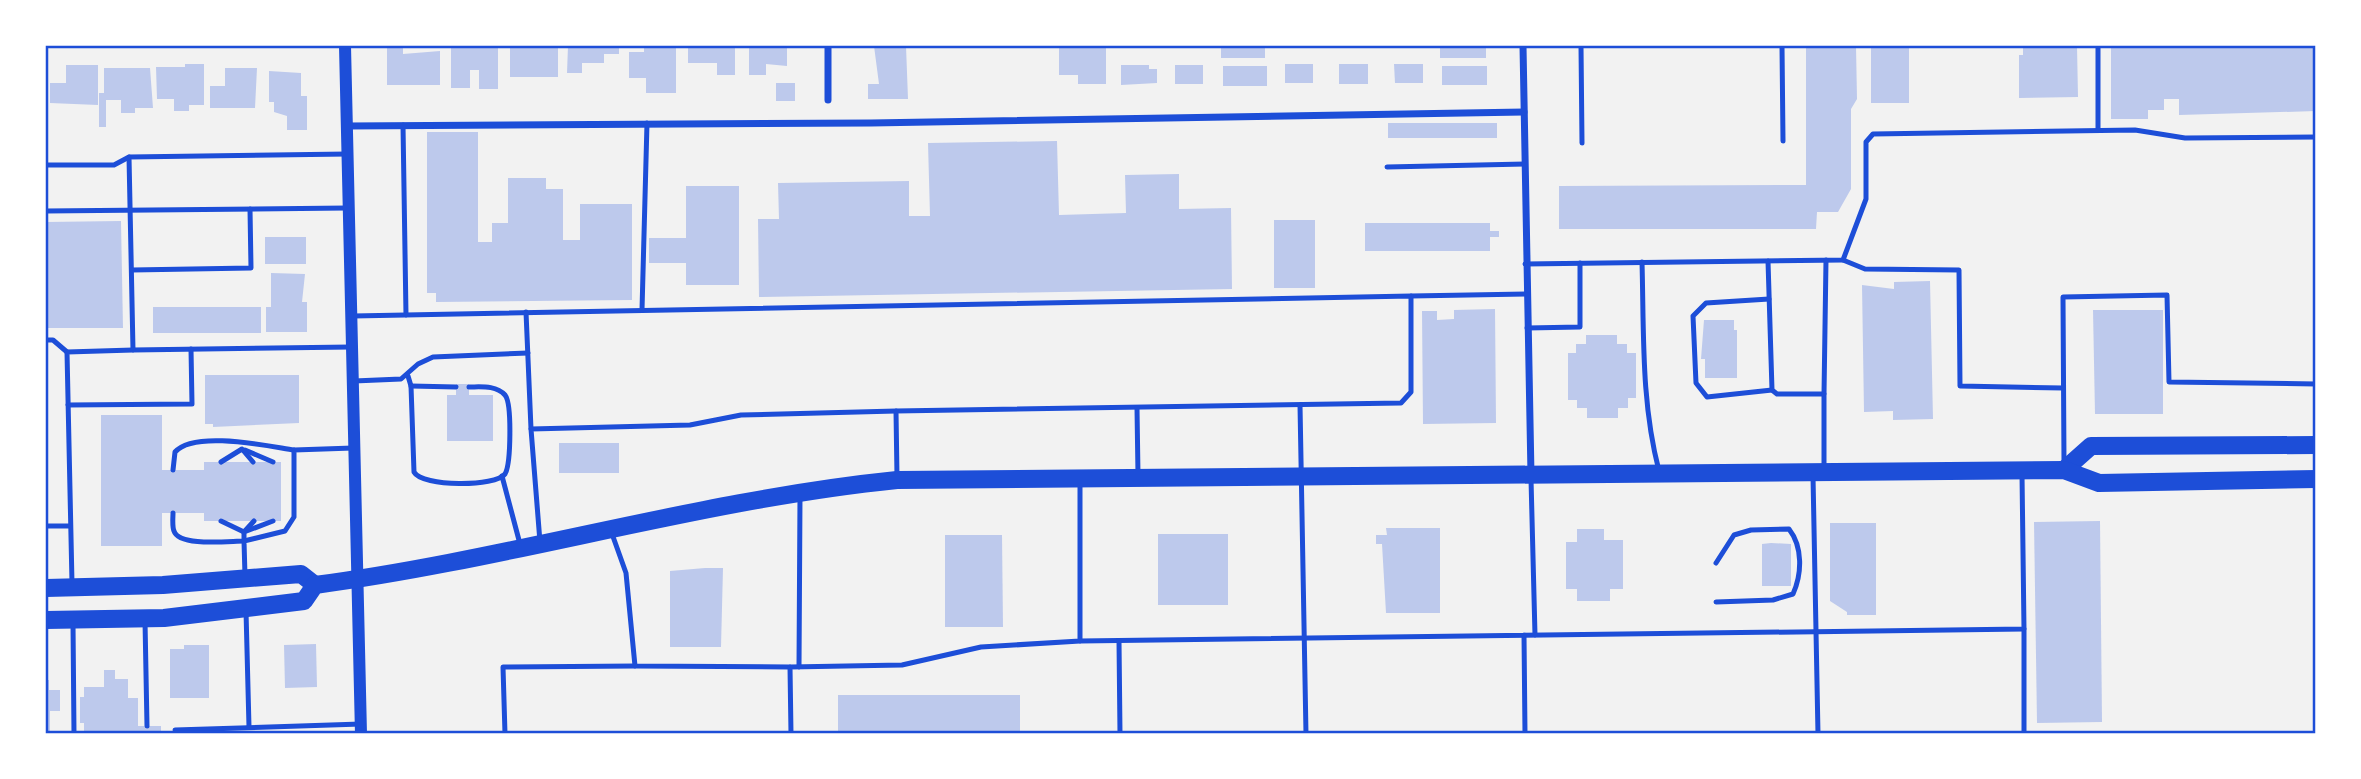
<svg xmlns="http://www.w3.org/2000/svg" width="2361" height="779" viewBox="0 0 2361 779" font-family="Signika,sans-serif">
<rect width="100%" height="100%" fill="#f2f2f2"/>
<g fill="#bdc9ec">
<polygon points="387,46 403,46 403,54 440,51 440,85 387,85"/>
<polygon points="451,46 498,46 498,89 479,89 479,70 470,70 470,88 451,88"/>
<rect x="510" y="46" width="48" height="31"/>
<polygon points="568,46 619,46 619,54 604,54 604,63 582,63 582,73 567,73"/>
<polygon points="644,46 676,46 676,93 646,93 646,78 629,78 629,52 644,52"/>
<polygon points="688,46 735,46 735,75 717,75 717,63 688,63"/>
<polygon points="749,46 787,46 787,66 766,64 766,75 749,75"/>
<polygon points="874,46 906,46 908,99 868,99 868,84 879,84"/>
<polygon points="1059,46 1106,46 1106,84 1078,84 1078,75 1059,75"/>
<rect x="1221" y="46" width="44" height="12"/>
<rect x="1440" y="46" width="46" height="12"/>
<polygon points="1806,46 1856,46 1857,99 1851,109 1851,189 1838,212 1817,212 1816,229 1559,229 1559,186 1806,185"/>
<rect x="1871" y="46" width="38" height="57"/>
<polygon points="2023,46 2077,46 2078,97 2019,98 2019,55 2023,55"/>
<polygon points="2111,46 2316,46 2316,111 2179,115 2179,99 2164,99 2164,110 2148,110 2148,119 2111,119"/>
<polygon points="185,64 204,64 204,105 189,105 189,111 174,111 174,99 157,99 156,67 185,67"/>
<rect x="1285" y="64" width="28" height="19"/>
<rect x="1339" y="64" width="29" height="20"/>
<polygon points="1394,64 1423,64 1423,83 1395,83"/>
<polygon points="66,65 98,65 98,105 50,103 50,83 66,83"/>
<polygon points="1121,65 1149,65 1149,69 1157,69 1157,83 1121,85"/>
<rect x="1175" y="65" width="28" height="19"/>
<rect x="1223" y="66" width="44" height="20"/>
<rect x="1442" y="66" width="45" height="19"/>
<polygon points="104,68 150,68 153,108 135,108 135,113 121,113 121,100 106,100 106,127 99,127 99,93 104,93"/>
<polygon points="225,68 257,68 255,108 210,108 210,86 225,86"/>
<polygon points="269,71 301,73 301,96 307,96 307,130 287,130 287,116 274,112 274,102 269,102"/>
<rect x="776" y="83" width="19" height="18"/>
<rect x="1388" y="123" width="109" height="15"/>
<polygon points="427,132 478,132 478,242 492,242 492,223 508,223 508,178 546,178 546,189 563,189 563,240 580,240 580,204 632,204 632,300 436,302 436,293 427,293"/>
<polygon points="1057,141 1059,215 1126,213 1125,175 1179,174 1179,209 1231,208 1232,289 759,297 758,219 779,219 778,183 909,181 909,216 930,216 928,143"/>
<polygon points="686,186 739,186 739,285 686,285 686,263 649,263 649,238 686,238"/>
<rect x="1274" y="220" width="41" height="68"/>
<polygon points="121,221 123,328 46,328 46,222"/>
<polygon points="1365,223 1490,223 1490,231 1499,231 1499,237 1490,237 1490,251 1365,251"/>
<rect x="265" y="237" width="41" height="27"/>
<polygon points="271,273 305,274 302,302 307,302 307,332 266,332 266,307 271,307"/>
<polygon points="1930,281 1933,419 1893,420 1893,411 1864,412 1862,285 1894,289 1894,282"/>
<rect x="153" y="307" width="108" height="26"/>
<polygon points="1495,309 1496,423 1423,424 1422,311 1437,311 1437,320 1454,319 1454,310"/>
<polygon points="2093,310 2163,310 2163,414 2095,414"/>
<polygon points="1704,320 1734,320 1734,330 1737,330 1737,378 1705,378 1705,359 1701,359"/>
<polygon points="1586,335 1617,335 1617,344 1627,344 1627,353 1636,353 1636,398 1628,398 1628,408 1618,408 1618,418 1587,418 1587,408 1577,408 1577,400 1568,400 1568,353 1576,353 1576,344 1586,344"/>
<polygon points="205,375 299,375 299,423 213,427 213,424 205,424"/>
<polygon points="456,384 469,384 469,395 493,395 493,441 447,441 447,395 456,395"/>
<polygon points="101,415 162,415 162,470 204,470 204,462 281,462 281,521 204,521 204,513 162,513 162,546 101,546"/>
<rect x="559" y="443" width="60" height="30"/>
<polygon points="2100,521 2102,722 2037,723 2034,522"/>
<polygon points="1830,523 1876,523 1876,615 1847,615 1847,612 1830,601"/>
<polygon points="1386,528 1440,528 1440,613 1386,613 1382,544 1376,544 1376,535 1387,535"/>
<polygon points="1577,529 1604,529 1604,540 1623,540 1623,589 1610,589 1610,601 1577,601 1577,589 1566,589 1566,542 1577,542"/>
<rect x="1158" y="534" width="70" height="71"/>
<polygon points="945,535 1002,535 1003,627 945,627"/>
<polygon points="1771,543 1791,544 1791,586 1762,586 1762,544"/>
<polygon points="705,568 723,568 721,647 670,647 670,571"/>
<polygon points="316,644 317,687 285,688 284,645"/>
<polygon points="184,645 209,645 209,698 170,698 170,649 184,649"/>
<polygon points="104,670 115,670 115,679 128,679 128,698 138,698 138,726 161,726 161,734 84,734 84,723 80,723 80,697 84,697 84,687 104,687"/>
<polygon points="46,680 49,680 49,690 60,690 60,711 50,711 50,732 46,732"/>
<rect x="838" y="695" width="182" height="39"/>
</g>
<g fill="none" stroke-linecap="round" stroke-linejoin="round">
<g stroke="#1d4ed8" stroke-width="5">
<polyline points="1581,46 1582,143"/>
<polyline points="1782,46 1783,141"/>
<polyline points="403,125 406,315"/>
<polyline points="2098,130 2098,46"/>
<polyline points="348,154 129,157 133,350 351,347"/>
<polyline points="46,165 114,165 129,157"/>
<polyline points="1387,167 1525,164"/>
<polyline points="46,211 347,208"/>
<polyline points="1843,260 1865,269 1959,270 1960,386 2063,388"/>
<polyline points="1768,261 1772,390 1777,394 1824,394 1824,470"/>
<path d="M1642,262C1644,333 1641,402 1659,471"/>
<polyline points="1525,264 1843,260 1866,199 1866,142 1873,134 2135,130 2185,138 2316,137"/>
<polyline points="132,270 251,268 250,209"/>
<polyline points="1411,296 1527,294"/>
<polyline points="1769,299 1706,303 1693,316 1696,383 1707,397 1772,390"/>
<polyline points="642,310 647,123"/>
<polyline points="526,312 531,429"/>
<polyline points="353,316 1411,296 1411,392 1401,403 896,411 897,477"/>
<polyline points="1527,328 1580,327 1580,263"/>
<polyline points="46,340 53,340 67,352"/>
<path d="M408,376L411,386L414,472C422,487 496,487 505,474C511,464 512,403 505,395C496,385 481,387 469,387"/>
<polyline points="354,381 401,379 418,364 433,357 528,353"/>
<polyline points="411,386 456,387"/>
<polyline points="1824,394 1826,260"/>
<polyline points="68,405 192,404 191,349"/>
<polyline points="1300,405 1306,734"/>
<polyline points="1137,408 1138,475"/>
<polyline points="245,450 273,462"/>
<polyline points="221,462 242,449 253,462"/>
<polyline points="2064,463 2063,297 2167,295 2169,382 2316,384"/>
<path d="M173,470L175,452C194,430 267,446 294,450"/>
<polyline points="502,476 520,544"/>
<polyline points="1813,476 1818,734"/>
<polyline points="1531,479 1535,635"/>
<path d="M173,513C173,518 172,526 174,531C179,547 229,541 244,541V532L273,521"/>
<polyline points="221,521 244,532 254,521"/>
<polyline points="46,526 70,526"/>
<polyline points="611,531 626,573 635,666 790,667"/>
<polyline points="540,542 531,429 690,425 741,415 896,411"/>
<path d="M1716,563L1734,535L1751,530L1789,529C1803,547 1802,574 1793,594L1773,600L1716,602"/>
<polyline points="245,576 244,541 285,531 294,517 294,450 353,448"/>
<polyline points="72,583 67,352 133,350"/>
<polyline points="246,611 249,727"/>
<polyline points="145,621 147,726"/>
<polyline points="73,623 74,734"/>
<polyline points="2024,629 2024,734"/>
<polyline points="1524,635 1525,734"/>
<polyline points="1080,641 2024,629 2022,474"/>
<polyline points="1119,641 1120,734"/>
<polyline points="799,667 800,496"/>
<polyline points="175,730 361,724"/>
<polyline points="505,734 503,667 635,666"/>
<polyline points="791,734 790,667 902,665 981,647 1080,641 1080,481"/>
</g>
<g stroke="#1d4ed8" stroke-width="7">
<polyline points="828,46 828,100"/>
<polyline points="1523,46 1531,475"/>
<polyline points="347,126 871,123 1524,112"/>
</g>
<polyline stroke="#1d4ed8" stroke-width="12" points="345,46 361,734"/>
<g stroke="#1d4ed8" stroke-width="18">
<polyline points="2064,470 2091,446 2316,445"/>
<polyline points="46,588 163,585 301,574 315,585"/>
<path d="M46,620L164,618L304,601L315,585C511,559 700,500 897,480L2064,470L2099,483L2316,479"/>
</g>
</g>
<rect width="2361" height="779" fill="none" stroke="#ffffff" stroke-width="94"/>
<rect x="47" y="47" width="2267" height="685" fill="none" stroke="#1d4ed8" stroke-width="2.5"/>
</svg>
